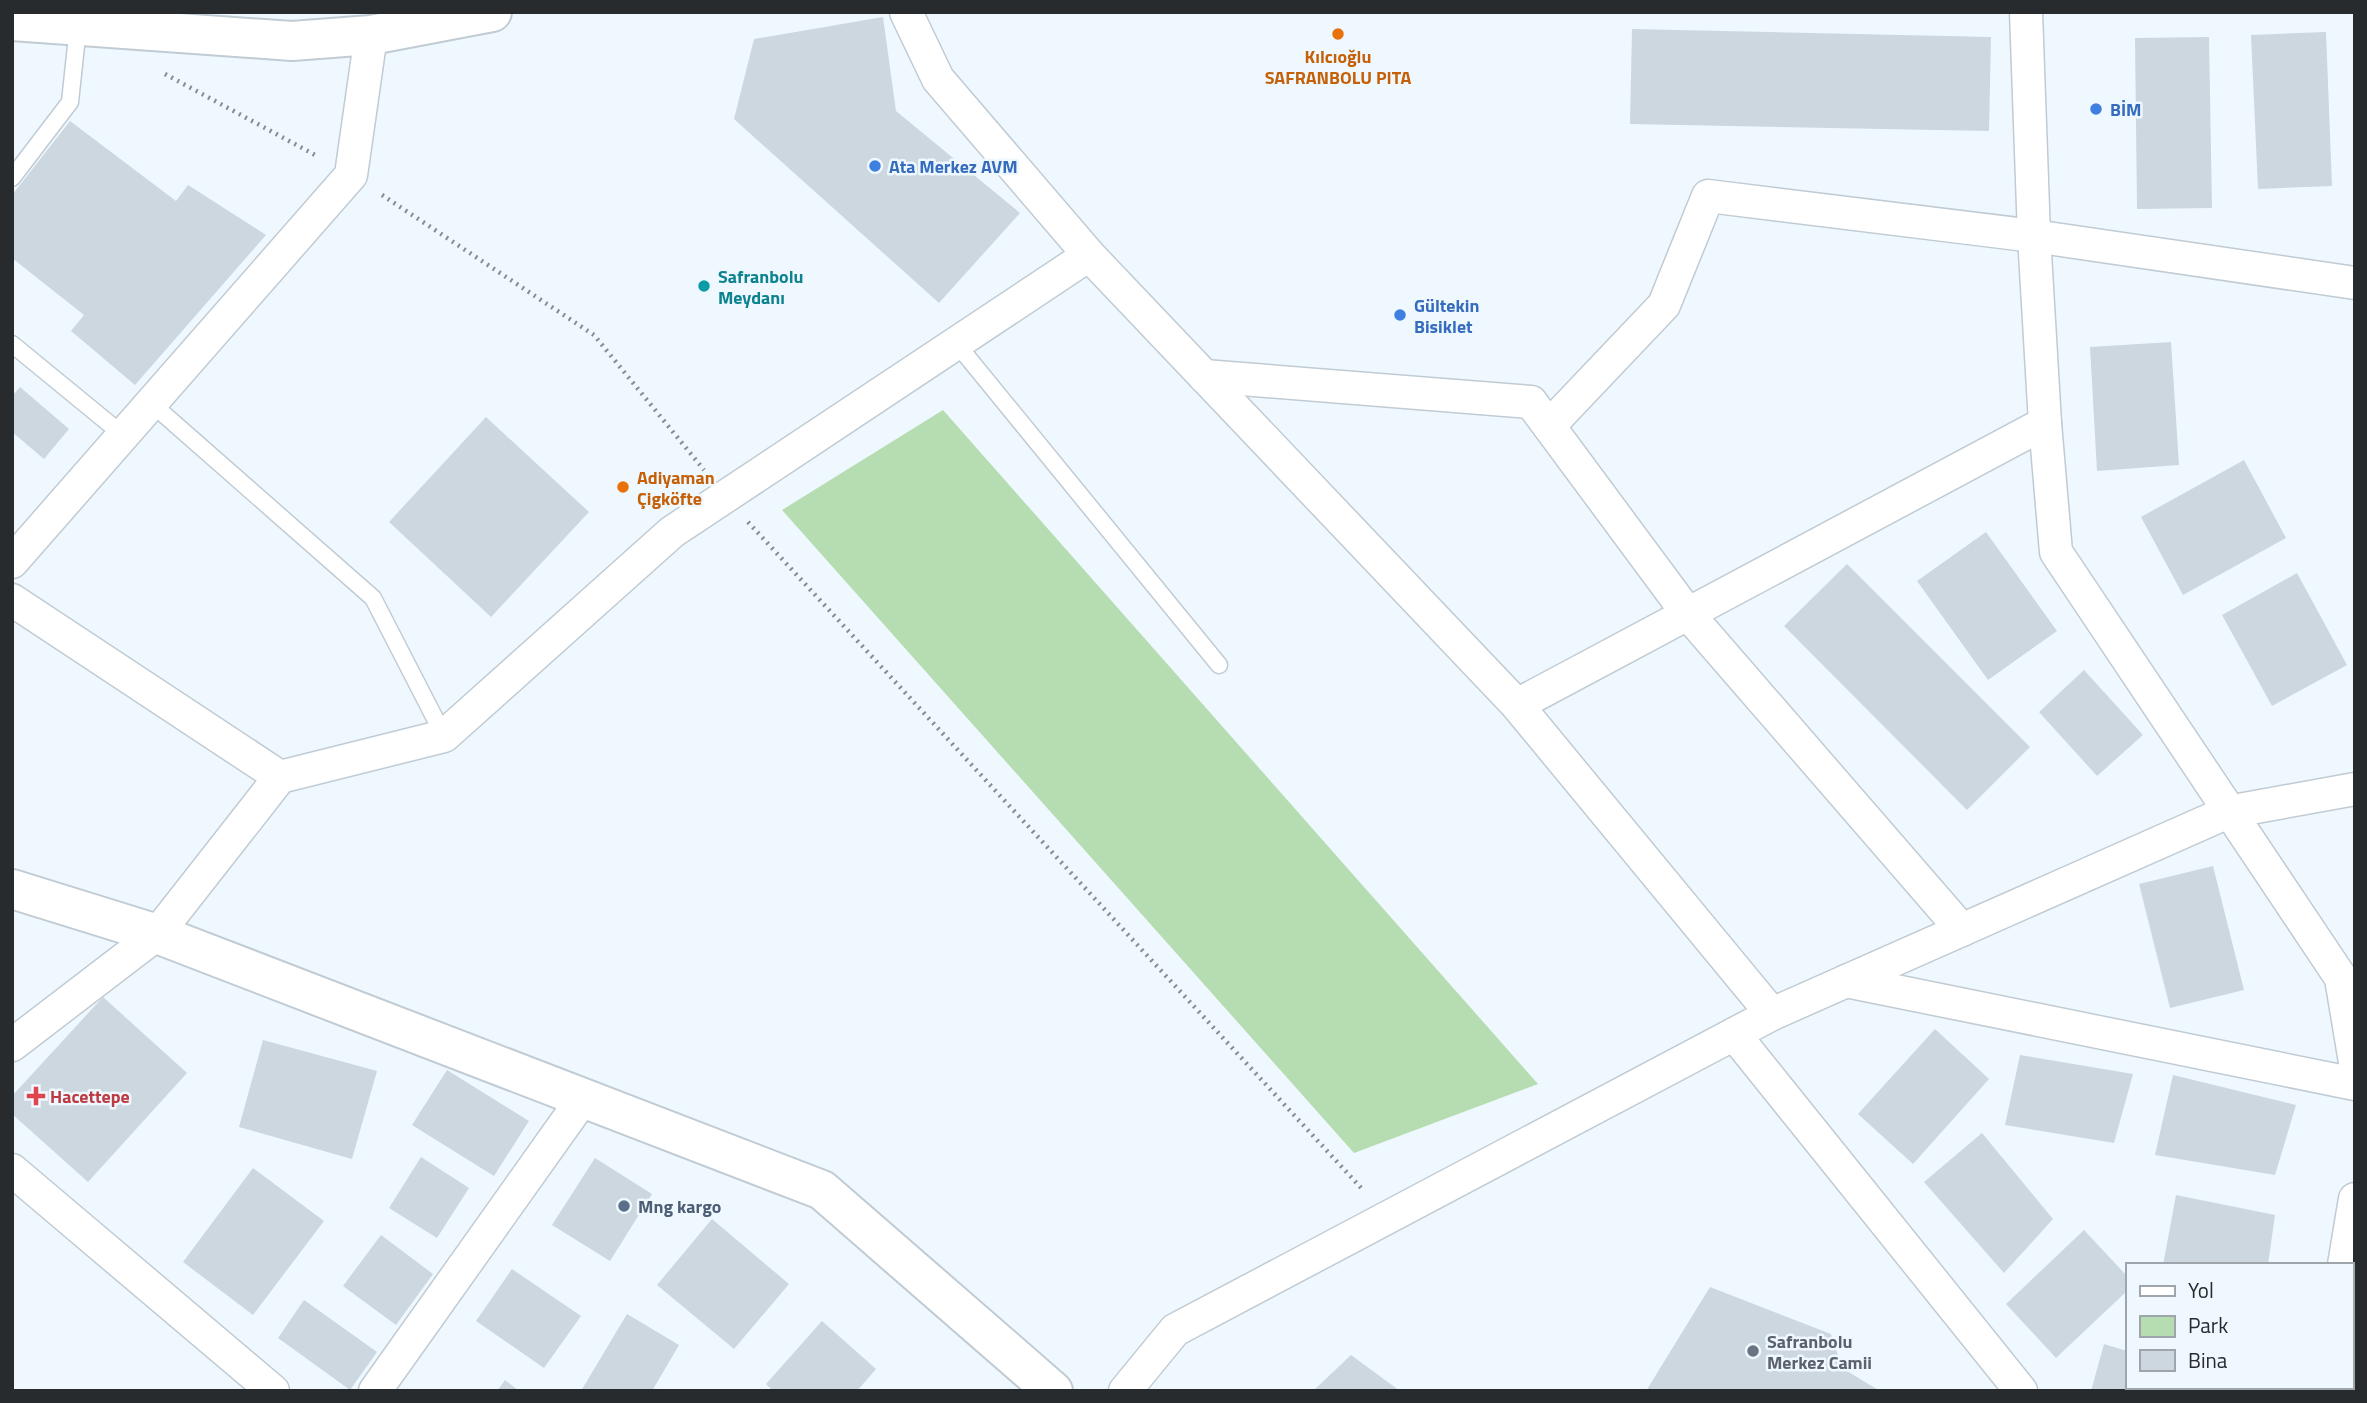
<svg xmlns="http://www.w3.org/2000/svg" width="2367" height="1403" viewBox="0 0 2367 1403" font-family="'Titillium Web',sans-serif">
<rect width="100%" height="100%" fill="#eff8fe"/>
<polygon fill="#b6dcb2" points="943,410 1538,1084 1354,1153 782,510"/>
<g fill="#ccd7df">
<polygon points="883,17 896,111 1020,213 939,303 734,119 754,39"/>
<polygon points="1632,29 1991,37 1989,131 1630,124"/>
<polygon points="2326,32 2332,186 2258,189 2251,35"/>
<polygon points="2209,37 2212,208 2137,209 2135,38"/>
<polygon points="70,121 176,201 188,185 266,235 135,385 71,331 84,315 12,258 12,195"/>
<polygon points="2171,342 2179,465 2097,471 2090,347"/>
<polygon points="20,387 69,429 44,459 12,432 12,396"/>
<polygon points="486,417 589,512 491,617 389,522"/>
<polygon points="2244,460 2286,538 2183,595 2141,517"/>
<polygon points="1986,532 2057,631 1988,680 1917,581"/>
<polygon points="1847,564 2030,747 1967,810 1784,626"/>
<polygon points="2297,573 2347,665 2272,706 2222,615"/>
<polygon points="2084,670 2143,735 2097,776 2039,712"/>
<polygon points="2213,866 2244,990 2170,1008 2139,884"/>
<polygon points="103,997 187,1073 88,1182 12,1114 12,1096"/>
<polygon points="1935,1029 1989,1079 1913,1164 1858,1114"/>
<polygon points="263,1040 377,1071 352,1159 239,1127"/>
<polygon points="2020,1055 2133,1074 2114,1143 2005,1125"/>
<polygon points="447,1070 529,1121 494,1176 412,1125"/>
<polygon points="2173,1075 2296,1105 2275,1175 2155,1155"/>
<polygon points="1982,1133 2053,1219 2004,1273 1924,1182"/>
<polygon points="421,1157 469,1188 437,1238 389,1208"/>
<polygon points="595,1158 652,1194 610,1261 552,1225"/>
<polygon points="253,1168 324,1221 253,1315 183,1262"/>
<polygon points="2176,1195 2275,1215 2268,1265 2163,1265"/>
<polygon points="712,1219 789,1284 734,1349 657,1285"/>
<polygon points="2084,1230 2127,1276 2127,1291 2056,1358 2006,1304"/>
<polygon points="381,1235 433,1274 396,1325 343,1286"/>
<polygon points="512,1269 581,1316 544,1368 476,1321"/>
<polygon points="1710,1287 1831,1334 1842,1368 1880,1391 1646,1391"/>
<polygon points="304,1300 377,1352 350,1390 278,1338"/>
<polygon points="627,1314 679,1345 652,1391 581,1391"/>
<polygon points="822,1321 876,1369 857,1391 773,1391 766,1384"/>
<polygon points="2104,1344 2127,1351 2127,1387 2240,1387 2238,1391 2091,1391"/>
<polygon points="1351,1355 1400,1391 1313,1391"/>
<polygon points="2353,1373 2355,1391 2351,1391"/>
<polygon points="505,1380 519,1391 497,1391"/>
</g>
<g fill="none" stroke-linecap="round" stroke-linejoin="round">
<defs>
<g id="lane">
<polyline points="12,178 70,102 78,27"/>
<polyline points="956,343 1219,665"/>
<polyline points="12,344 123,435"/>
<polyline points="151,403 373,598 444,736"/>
</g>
<g id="street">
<polyline points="906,12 938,79 1089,255 1517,705 1772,1014"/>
<polyline points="2026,12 2034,236 2045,423 2056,552 2341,978 2355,1062"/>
<polyline points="1204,376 1531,402 1688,614 1962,930"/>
<polyline points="1549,426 1664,305 1708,196 2034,236 2355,283"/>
<polyline points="12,562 351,175 371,35"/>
<polyline points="12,600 280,777 444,736 672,532 1089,255"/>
<polyline points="1517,705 2045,423"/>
<polyline points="1846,981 2355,1084"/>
<polyline points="1734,1034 2021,1391"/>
<polyline points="12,1045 157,934 280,777"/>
<polyline points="12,1170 273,1391"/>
<polyline points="2344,1265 2355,1199"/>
<polyline points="375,1391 584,1097"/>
<polyline points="1125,1391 1175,1330 1772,1014 2228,812 2355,789"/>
<polyline points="2322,1391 2323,1387"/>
</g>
<g id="secondary">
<polyline points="12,21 292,41 371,35 492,12"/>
<polyline points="12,889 157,934 822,1190 1053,1391"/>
</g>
</defs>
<use href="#lane" stroke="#c0cbd3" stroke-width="19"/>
<use href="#street" stroke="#c0cbd3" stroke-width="35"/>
<use href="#secondary" stroke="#c0cbd3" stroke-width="42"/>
<g stroke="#868d91" stroke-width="4.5" stroke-dasharray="2 5" stroke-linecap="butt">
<polyline points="165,74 317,156"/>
<polyline points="382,195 594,335 704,470"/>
<polyline points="748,522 1363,1190"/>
</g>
<use href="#lane" stroke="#fff" stroke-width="16"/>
<use href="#street" stroke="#fff" stroke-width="32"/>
<use href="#secondary" stroke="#fff" stroke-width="38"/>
</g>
<g fill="#e8710a" stroke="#eff8fe" stroke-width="2.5">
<circle cx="1338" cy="34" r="7"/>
<circle cx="623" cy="487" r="7"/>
</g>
<g fill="#3f7fe0" stroke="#eff8fe" stroke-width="2.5">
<circle cx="2096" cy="109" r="7"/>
<circle cx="875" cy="166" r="7"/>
<circle cx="1400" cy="315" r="7"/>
</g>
<circle fill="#0f9aa8" stroke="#eff8fe" stroke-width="2.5" cx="704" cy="286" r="7"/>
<path fill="#e0444e" stroke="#eff8fe" stroke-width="2.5" d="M32.5 1085.5h7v7h7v7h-7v7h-7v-7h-7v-7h7z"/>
<circle fill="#5c6f8a" stroke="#eff8fe" stroke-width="2.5" cx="624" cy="1206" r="7"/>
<circle fill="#6b7280" stroke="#eff8fe" stroke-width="2.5" cx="1753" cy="1351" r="7"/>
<g text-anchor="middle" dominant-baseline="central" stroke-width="5" stroke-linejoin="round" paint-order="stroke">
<g font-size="18" font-weight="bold" fill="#c56008" stroke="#eff8fe">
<text x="1338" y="56">Kılcıoğlu<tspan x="1338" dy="21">SAFRANBOLU PITA</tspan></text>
<text x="637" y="477" text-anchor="start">Adiyaman<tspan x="637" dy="21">Çigköfte</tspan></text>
</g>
<g font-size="18" font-weight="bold" fill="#366cbe" stroke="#eff8fe" text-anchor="start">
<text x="2110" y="109">BİM</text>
<text x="889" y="166">Ata Merkez AVM</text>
<text x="1414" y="305">Gültekin<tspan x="1414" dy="21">Bisiklet</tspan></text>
</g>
<g font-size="18" font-weight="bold" fill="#0d838f" stroke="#eff8fe" text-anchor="start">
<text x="718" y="276">Safranbolu<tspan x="718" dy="21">Meydanı</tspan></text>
</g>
<g font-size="18" font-weight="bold" fill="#be3a42" stroke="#eff8fe" text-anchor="start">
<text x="50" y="1096">Hacettepe</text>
</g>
<g font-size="18" font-weight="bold" fill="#4e5e75" stroke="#eff8fe" text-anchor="start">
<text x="638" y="1206">Mng kargo</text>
</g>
<g font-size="18" font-weight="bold" fill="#5b616d" stroke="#eff8fe" text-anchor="start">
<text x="1767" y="1341">Safranbolu<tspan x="1767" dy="21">Merkez Camii</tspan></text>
</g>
</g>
<rect width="2367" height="1403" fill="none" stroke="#272b2e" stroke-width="28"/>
<rect x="2126" y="1263" width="228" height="126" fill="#eff8fe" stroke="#9fa6ab" stroke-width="2"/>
<rect x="2140" y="1286" width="35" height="10" fill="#ffffff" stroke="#9fa6ab" stroke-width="2"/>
<text x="2188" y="1298" font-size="21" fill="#272b2e">Yol</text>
<rect x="2140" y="1316" width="35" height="21" fill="#b6dcb2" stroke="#9fa6ab" stroke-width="2"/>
<text x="2188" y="1333" font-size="21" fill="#272b2e">Park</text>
<rect x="2140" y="1350" width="35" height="21" fill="#ccd7df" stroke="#9fa6ab" stroke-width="2"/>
<text x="2188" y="1368" font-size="21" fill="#272b2e">Bina</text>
</svg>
